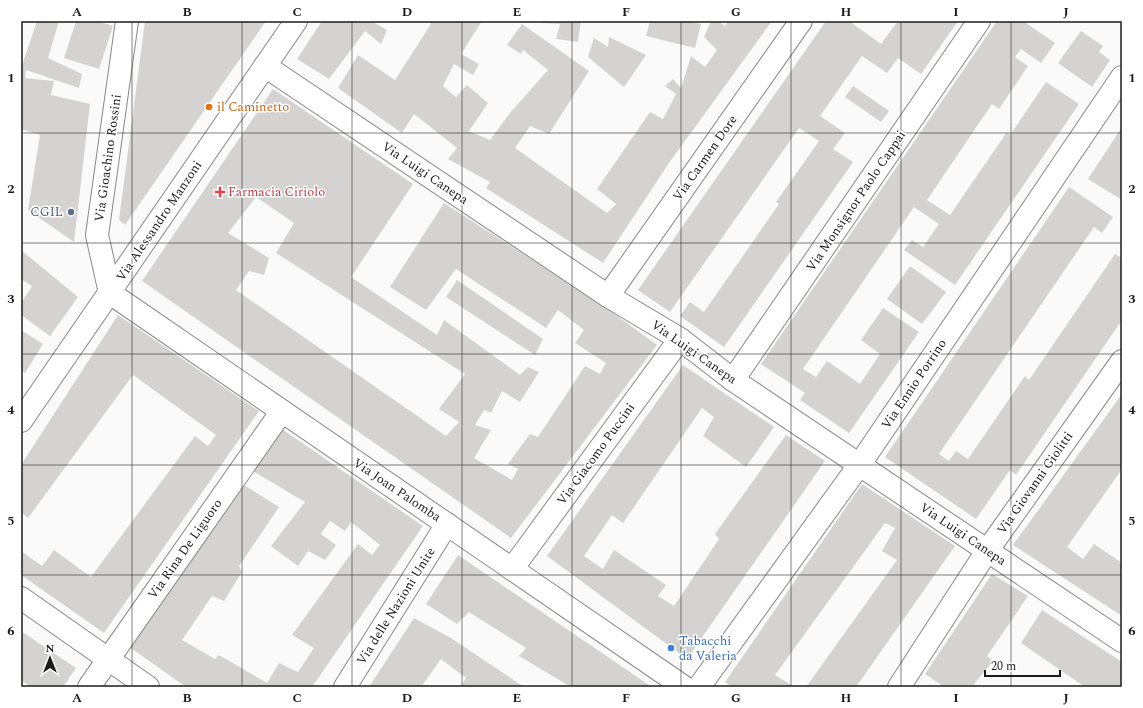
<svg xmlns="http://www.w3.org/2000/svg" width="1143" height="708" viewBox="0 0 1143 708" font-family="Spectral,serif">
<rect width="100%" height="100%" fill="#fafafb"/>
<g fill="#d4d3d2" fill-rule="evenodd">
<polygon points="37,21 59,21 48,58 82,74 79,88 26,70 25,78 54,81 51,95 90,104 74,242 28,210 40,135 21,129 21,68"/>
<polygon points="76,21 97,21 113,26 99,69 64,58"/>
<polygon points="145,21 266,21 125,225 119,220"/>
<polygon points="322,21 374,21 373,22 387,30 381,44 365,31 329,79 297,59"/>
<polygon points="426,21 482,21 461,54 479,64 473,75 454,64 443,86 456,97 467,85 488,103 469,131 490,140 510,113 548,70 523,50 521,54 507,45 522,24 589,71 549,134 530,126 515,148 607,213 616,204 597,189 650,112 663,119 676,94 665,86 673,79 681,88 691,56 705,67 717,50 704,37 711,21 718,21 725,26 728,21 772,21 669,163 603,263 486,188 490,182 448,159 457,148 414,114 402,133 338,88 358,55 395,80 431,24"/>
<polygon points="541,21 581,21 578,42 556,39 560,24 541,23"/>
<polygon points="650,21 686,21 701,24 695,48 646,36"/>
<polygon points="826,21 849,21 881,44 898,21 958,21 921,74 898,58 887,73 862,56 820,116 845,133 833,149 853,162 724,347 680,316 690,302 704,312 779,204 776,202 819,141 799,128 670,312 638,290"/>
<polygon points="997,21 1023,21 1055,43 1041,63 1021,49 1015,57 1028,66 999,109 992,104 927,200 950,215 1007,132 1010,135 1046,82 1079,104 955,285 904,250 912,240 923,247 939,224 914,207 803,369 816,377 827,361 860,384 880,354 861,340 883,308 919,332 849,433 800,400 805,393 761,364"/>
<polygon points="1081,31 1103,46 1099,52 1110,60 1092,87 1058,63"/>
<polygon points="609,37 646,55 624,87 588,57 594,38 608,47"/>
<polygon points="853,86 889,111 881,122 845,97"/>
<path d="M273,89L413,184L351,277L437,335L444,320L520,375L528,367L539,372L520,402L502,391L491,413L484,410L475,425L491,430L474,458L512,480L518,469L508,464L530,434L538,437L585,366L600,374L606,363L575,343L584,330L558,310L546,328L456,269L426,310L390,287L444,203L601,304L657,345L511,538L142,281ZM256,197L294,223L276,253L465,374L439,409L459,422L446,436L236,290L249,271L264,275L269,258L228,233Z"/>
<polygon points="1122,127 1122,200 1088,179"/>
<polygon points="1069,187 1113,217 1102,233 1094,227 939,454 949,461 956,451 968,459 1025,376 1029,380 1115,254 1122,258 1122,320 1016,475 1010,470 976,519 885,457"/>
<polygon points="21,250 78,297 50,336 21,315 21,303 32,286 21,279"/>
<polygon points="910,266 946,292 922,324 887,299"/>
<polygon points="457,280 543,339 535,355 446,297"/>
<polygon points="118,315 259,411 104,633 21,575 21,551 42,566 54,550 91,577 195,436 208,446 216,435 133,375 28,518 21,512 21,465"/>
<polygon points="21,330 43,344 25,373 21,370"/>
<polygon points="683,365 774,427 746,467 703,436 714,417 702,408 623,523 612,515 584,556 603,569 614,550 666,585 658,596 674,606 719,539 715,534 786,435 825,461 687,659 547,556"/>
<polygon points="1122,394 1122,469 1067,547 1083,559 1094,544 1122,563 1122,616 1013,545"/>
<polygon points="282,429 423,526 312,687 186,687 128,646 241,483 279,507 239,566 242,572 224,601 212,596 182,640 215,659 219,655 267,683 279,663 298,672 314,648 292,635 358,544 372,555 380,545 351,522 345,531 330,521 321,534 336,545 325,560 308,551 298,566 271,546 305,502 251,470"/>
<polygon points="862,484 955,546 856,687 806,687 897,560 882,551 895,528 885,523 775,675 795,687 732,687 725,682"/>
<polygon points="458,555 652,687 571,687 519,656 526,648 469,612 457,624 426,604"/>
<polygon points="992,574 1028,596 987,656 993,661 974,684 977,687 944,687 925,674"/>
<polygon points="1042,610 1122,662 1122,687 1085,687 1021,643"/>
<polygon points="414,618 451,638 524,687 460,687 466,678 441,659 421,687 369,687"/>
<polygon points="21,631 76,668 63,687 31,687 21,680"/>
</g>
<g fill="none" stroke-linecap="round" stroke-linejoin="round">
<defs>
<g id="street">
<polyline points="127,21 97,235 110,293 684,687"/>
<polyline points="265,66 608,296 680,339 733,380 1122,641"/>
<polyline points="608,296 801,21"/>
<polyline points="733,380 979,21"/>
<polyline points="21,421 296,21"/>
<polyline points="512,569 680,339"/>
<polyline points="21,598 148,687"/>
<polyline points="89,687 282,411"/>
<polyline points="345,687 447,524"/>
<polyline points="699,687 860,464 1122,77"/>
<polyline points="899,687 987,551 1122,361"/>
</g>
</defs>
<use href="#street" stroke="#89898a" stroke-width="24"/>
<use href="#street" stroke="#fff" stroke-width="22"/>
</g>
<path fill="none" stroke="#1b1b1b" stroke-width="1" stroke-opacity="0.55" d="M132,21V687M242,21V687M352,21V687M462,21V687M572,21V687M681,21V687M791,21V687M901,21V687M1011,21V687M21,133H1122M21,243H1122M21,354H1122M21,465H1122M21,575H1122"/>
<circle fill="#e8710a" stroke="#fff" stroke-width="1.5" cx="209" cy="107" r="4"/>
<path fill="#e0444e" stroke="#fff" stroke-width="1.5" d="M218 186h4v4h4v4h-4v4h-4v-4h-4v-4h4z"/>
<circle fill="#5c6f8a" stroke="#fff" stroke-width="1.5" cx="71" cy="212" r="4"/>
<circle fill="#3f7fe0" stroke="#fff" stroke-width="1.5" cx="671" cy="648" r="4"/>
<g text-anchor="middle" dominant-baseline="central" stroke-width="3" stroke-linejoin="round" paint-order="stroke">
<g font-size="13" fill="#c56008" stroke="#fff" text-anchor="start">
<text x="217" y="107">il Caminetto</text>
</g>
<g font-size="13" fill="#1b1b1b" stroke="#fff">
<text transform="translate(108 158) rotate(-82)">Via Gioachino Rossini</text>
<text transform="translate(705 158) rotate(-55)">Via Carmen Dore</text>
<text transform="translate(425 173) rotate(34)">Via Luigi Canepa</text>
<text transform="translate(856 201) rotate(-56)">Via Monsignor Paolo Cappai</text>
<text transform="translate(159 221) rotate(-56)">Via Alessandro Manzoni</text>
<text transform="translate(694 352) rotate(35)">Via Luigi Canepa</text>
<text transform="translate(914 384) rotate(-56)">Via Ennio Porrino</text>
<text transform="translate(596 454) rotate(-54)">Via Giacomo Puccini</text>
<text transform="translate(1035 483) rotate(-55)">Via Giovanni Giolitti</text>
<text transform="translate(397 490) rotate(34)">Via Joan Palomba</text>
<text transform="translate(963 534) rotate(34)">Via Luigi Canepa</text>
<text transform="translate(185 549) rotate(-55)">Via Rina De Liguoro</text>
<text transform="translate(396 606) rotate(-58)">Via delle Nazioni Unite</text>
</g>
<g font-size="13" fill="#be3a42" stroke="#fff" text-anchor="start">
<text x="228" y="192">Farmacia Ciriolo</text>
</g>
<g font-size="13" fill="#4e5e75" stroke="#fff" text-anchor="end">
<text x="63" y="212">CGIL</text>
</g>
<g font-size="13" fill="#366cbe" stroke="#fff" text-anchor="start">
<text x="679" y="641">Tabacchi<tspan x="679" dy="15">da Valeria</tspan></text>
</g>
</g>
<rect width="1143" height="708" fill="none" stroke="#ffffff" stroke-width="44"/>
<g transform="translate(50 658)" stroke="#ffffff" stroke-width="3" paint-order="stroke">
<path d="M0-3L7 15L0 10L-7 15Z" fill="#1b1b1b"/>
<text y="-6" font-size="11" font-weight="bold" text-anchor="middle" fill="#1b1b1b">N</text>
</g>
<path d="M985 670v6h75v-6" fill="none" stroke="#1b1b1b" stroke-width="2"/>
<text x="991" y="670" font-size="12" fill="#1b1b1b" stroke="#ffffff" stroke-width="3" paint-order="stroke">20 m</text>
<rect x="22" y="22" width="1099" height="664" fill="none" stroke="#1b1b1b" stroke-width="1.5"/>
<g font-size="13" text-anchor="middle" font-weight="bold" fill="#1b1b1b">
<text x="77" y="16">A</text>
<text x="187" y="16">B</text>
<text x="297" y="16">C</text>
<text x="407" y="16">D</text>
<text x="517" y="16">E</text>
<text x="626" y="16">F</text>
<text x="736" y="16">G</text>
<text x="846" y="16">H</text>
<text x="956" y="16">I</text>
<text x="1066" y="16">J</text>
<text x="11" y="82">1</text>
<text x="1132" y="82">1</text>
<text x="11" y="193">2</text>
<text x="1132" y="193">2</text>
<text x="11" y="303">3</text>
<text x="1132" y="303">3</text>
<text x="11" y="414">4</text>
<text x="1132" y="414">4</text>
<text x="11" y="525">5</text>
<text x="1132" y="525">5</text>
<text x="11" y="635">6</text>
<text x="1132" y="635">6</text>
<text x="77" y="702">A</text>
<text x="187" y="702">B</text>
<text x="297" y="702">C</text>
<text x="407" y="702">D</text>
<text x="517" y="702">E</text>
<text x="626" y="702">F</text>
<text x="736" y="702">G</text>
<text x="846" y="702">H</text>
<text x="956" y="702">I</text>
<text x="1066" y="702">J</text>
</g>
</svg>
